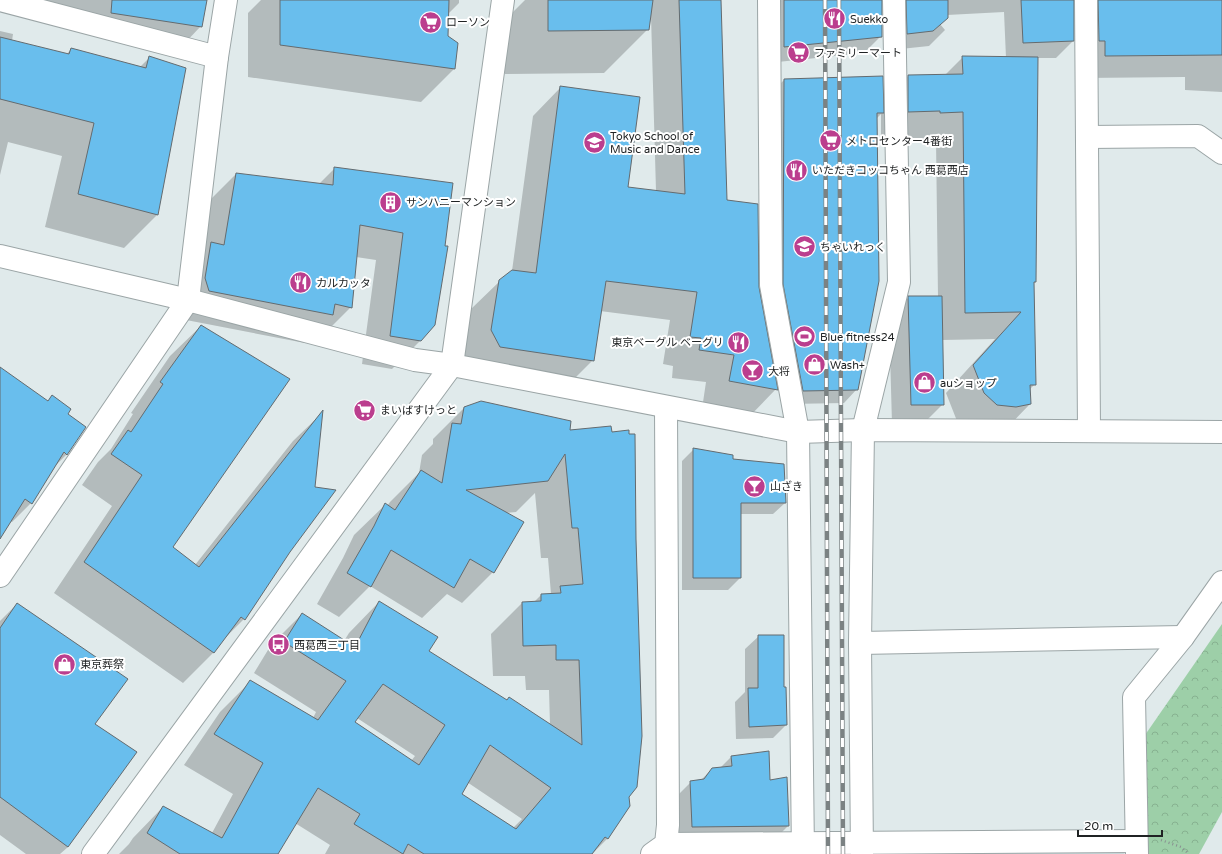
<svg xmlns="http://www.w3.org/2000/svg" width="1222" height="854" viewBox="0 0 1222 854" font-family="'Varela Round','Noto Sans JP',sans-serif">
<defs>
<pattern id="forest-crowns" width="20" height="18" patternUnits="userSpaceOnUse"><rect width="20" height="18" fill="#9dcfa8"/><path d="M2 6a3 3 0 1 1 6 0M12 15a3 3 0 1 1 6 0" fill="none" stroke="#87b190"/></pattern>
</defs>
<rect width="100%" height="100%" fill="#e0eaeb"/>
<polygon fill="#cbdddf" points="1124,852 1124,854 870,854 870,853"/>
<polygon fill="url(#forest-crowns)" points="1222,624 1222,812 1199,854 1148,854 1145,735"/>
<g fill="#0003" fill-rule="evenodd">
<polygon points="32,0 206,0 201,26 183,45"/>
<polygon points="261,0 459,0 459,3 448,14 447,37 454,69 421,102 248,77 248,13"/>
<polygon points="525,0 720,0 726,201 758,287 776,389 749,417 702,409 706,382 672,378 673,366 663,364 670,320 600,311 593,360 565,388 464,359 471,309 500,281 512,271 533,116 561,87 627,187 656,191 651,16 648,29 604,73 505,74 504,21"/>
<polygon points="767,0 1073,0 1073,41 1056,58 1037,58 1035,282 1033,284 1035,384 1029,390 1030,404 1003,432 957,421 946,393 995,339 942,340 943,404 923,424 892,424 889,317 909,297 938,297 936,140 913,140 913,138 881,139 881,114 876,119 857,389 844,403 790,404 771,298 771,93 784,80 882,102 908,76 945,75 963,57 1006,58 1004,12 947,15 940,24 945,30 929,46 891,50 889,11 881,5 881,36 864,53 768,63"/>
<polygon points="1090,0 1222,0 1222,92 1185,90 1185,77 1083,78"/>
<polygon points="0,31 13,34 12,41 66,55 71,49 140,67 150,57 157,215 124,248 45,227 62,156 8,142 0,175"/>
<polygon points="335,168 452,184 420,341 392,369 362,364 376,260 356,257 351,307 323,335 314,333 305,343 181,319 208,202 236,174 319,184"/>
<polygon points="201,326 171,548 195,565 293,441 322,413 289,551 244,619 222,641 213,653 183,683 54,593 112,506 82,485 98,462 111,449 133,414 131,413 170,356"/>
<polygon points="0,370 47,402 53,396 66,414 67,454 53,468 31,503 12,522 10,521 0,537"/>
<path d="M464,408L568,431L628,797L608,838L592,854H325L330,845L295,823L277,854H119L129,844L133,838L163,807L212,833L233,794L184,765L220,712L251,681L313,718L316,712L254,673L271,645L302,614L344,641L349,633L379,602L427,652L506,701L550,725L549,690H526L525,676H493L491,634L522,603L534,602L541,595L551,594L548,558H541L535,493L516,512L506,513L493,572L462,603L447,594L422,618L370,586L339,617L317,604L343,558L354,535L385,505L387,506L390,502L419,473L422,455L433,444V439ZM357,718L415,756L411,761L354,722ZM467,782L522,819L513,828L460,794Z"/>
<polygon points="694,449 732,460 785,503 773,514 740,514 740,578 728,590 682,590 682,461"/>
<polygon points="17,604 94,725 135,753 68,847 60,854 26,854 0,835 0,621"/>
<polygon points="759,636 783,688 786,725 773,738 736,739 735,702 745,692 745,649"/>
<polygon points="731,757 769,782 788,826 760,854 660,854 658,815 691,782 700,781 712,769 720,768"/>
</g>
<g fill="#69beed" stroke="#646b6f" fill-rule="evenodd">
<polygon points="112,0 207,0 202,27 111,13"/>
<polygon points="280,0 449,0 448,36 458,43 455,69 280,45"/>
<polygon points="548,0 653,0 649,30 548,31"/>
<polygon points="679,0 721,0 727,200 758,204 759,287 778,390 729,381 734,355 699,350 701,338 690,337 697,292 606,281 594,361 500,347 491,330 499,280 512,270 536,273 560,86 640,97 628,187 685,194"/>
<polygon points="784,0 882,0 882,37 784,47"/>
<polygon points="906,0 948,0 948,18 933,31 907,34"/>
<polygon points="1021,0 1074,0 1074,41 1023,43"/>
<polygon points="1098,0 1222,0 1222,55 1105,56 1105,41 1099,41"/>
<polygon points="0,37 69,54 71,48 146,68 149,56 186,68 158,215 78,194 94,123 0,99"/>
<polygon points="962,56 1038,57 1036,282 1034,282 1036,385 1030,385 1031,404 1016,407 997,405 984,393 973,365 1021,312 965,313 963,112 940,113 940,111 908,112 908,75 963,74"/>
<polygon points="883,76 884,113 877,113 879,281 858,390 803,391 783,284 784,79"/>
<polygon points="334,167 453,183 445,246 448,246 435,325 421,341 390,336 403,233 360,225 352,308 335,304 333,315 209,291 205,278 211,242 224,245 236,173 333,185"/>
<polygon points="908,296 942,296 944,405 911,405"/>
<polygon points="201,325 290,379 173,547 199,567 323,410 315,487 336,490 290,552 245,620 241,617 214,653 84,562 142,475 111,454 128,430 131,432 163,384 160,382"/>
<polygon points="0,367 48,401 52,395 71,409 68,414 86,427 67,455 64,452 32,504 25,499 0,539"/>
<path d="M481,401L571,421L570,430L611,426L612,432L629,430V434H635L636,539L642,736L637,787L629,797L630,806L608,839L605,837L592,854H424L408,844L403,854L354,824L360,814L318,788L278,854H180L147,833L163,806L222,838L263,763L214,734L250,680L318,720L346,681L284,642L302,613L355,647L379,601L438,637L429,651L507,700L509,697L582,745L579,660H556V645L523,646L522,602L541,601V594L561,593L560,586L583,584L578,528H572L565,454L548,481L466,490L524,522L494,573L470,559L454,588L391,550L371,587L347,573L374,526L385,503L395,510L421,470L442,483L452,423L461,424L464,407ZM383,684L445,725L419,765L355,722ZM490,745L551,788L516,829L462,794Z"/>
<polygon points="693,448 733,455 733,459 784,464 786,503 741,503 741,578 693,578"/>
<polygon points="17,603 128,679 95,724 137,752 68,847 0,797 0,628"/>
<polygon points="758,635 784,635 784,687 786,687 787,725 749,727 748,688 758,688"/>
<polygon points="769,751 770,780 787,777 789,826 692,827 690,781 704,779 712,768 732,766 731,756"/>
</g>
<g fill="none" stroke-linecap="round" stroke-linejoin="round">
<defs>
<g id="minor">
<polyline points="0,0 217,57"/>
<polyline points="769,0 771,285 798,432 803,854"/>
<polyline points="1086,0 1089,430"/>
<polyline points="1087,137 1198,136 1222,153"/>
<polyline points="0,256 188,300 415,360 452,365 798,432 863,430 1222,432"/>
<polyline points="0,576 188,300 217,57 226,0"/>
<polyline points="860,643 1183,637"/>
<polyline points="666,844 1136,841"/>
<polyline points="93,854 452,365 503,0"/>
<polyline points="652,854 666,844 668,825 666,407"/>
<polyline points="862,854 860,643 863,430 899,282 894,0"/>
<polyline points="1137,854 1134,697 1183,637 1222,582"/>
</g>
</defs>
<use href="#minor" stroke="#9ba5a6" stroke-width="24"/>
<polyline stroke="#888f90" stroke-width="2.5" stroke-dasharray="1 3" stroke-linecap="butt" points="1161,840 1181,847 1189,854"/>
<use href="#minor" stroke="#fff" stroke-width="22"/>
<defs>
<g id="rail">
<polyline points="825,0 828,854"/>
<polyline points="839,0 843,854"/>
</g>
</defs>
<use href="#rail" stroke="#7b8283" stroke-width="4.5"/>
<use href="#rail" stroke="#fff" stroke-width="3" stroke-dasharray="9" stroke-linecap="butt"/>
</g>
<defs>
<symbol id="restaurant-disc" viewBox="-11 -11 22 22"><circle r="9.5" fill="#bb3e8e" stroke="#fff"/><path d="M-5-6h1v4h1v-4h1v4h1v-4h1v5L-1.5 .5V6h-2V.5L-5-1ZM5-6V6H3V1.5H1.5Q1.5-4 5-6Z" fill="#fff"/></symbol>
<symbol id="supermarket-disc" viewBox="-11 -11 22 22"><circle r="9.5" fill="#bb3e8e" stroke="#fff"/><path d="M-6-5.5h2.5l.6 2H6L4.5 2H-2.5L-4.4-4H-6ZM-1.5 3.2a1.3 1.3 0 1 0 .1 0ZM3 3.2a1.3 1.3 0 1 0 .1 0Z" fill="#fff"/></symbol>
<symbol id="school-disc" viewBox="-11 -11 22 22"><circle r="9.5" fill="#bb3e8e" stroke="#fff"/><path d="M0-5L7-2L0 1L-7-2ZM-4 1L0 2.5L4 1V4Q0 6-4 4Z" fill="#fff"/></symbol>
<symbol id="building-disc" viewBox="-11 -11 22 22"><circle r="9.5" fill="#bb3e8e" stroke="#fff"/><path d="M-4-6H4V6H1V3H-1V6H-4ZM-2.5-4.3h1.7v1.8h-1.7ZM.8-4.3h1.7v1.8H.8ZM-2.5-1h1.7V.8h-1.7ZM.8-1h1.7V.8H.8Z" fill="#fff"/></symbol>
<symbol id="stadium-disc" viewBox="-11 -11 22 22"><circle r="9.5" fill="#bb3e8e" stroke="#fff"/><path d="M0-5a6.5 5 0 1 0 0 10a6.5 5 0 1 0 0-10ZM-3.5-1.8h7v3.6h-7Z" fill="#fff"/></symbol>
<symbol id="shop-disc" viewBox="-11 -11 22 22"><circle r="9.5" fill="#bb3e8e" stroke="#fff"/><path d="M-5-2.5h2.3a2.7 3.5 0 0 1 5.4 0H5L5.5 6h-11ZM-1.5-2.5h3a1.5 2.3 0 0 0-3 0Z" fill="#fff"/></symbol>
<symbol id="bar-disc" viewBox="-11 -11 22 22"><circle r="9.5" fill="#bb3e8e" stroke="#fff"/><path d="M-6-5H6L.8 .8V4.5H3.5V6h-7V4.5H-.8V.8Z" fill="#fff"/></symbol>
<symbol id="bus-disc" viewBox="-11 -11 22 22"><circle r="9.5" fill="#bb3e8e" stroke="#fff"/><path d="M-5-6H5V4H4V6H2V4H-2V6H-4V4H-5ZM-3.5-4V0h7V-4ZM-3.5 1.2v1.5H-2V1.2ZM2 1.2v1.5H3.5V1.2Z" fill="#fff"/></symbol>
</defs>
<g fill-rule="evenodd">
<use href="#restaurant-disc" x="822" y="6" width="25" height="25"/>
<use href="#supermarket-disc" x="418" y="10" width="25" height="25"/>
<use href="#supermarket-disc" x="786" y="40" width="25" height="25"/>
<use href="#supermarket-disc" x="818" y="128" width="25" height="25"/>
<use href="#school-disc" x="582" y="130" width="25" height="25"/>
<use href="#restaurant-disc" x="784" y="158" width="25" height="25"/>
<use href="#building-disc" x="378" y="190" width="25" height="25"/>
<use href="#school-disc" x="792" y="234" width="25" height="25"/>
<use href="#restaurant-disc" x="288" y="270" width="25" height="25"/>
<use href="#stadium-disc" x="792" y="324" width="25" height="25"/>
<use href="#restaurant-disc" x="726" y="330" width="25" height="25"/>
<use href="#shop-disc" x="802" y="352" width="25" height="25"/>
<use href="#bar-disc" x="740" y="358" width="25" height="25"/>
<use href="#shop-disc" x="912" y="370" width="25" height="25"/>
<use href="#supermarket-disc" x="352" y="398" width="25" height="25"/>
<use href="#bar-disc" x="742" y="474" width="25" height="25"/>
<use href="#bus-disc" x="266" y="632" width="25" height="25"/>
<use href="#shop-disc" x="52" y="652" width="25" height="25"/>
</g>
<g text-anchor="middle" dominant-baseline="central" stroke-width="4" stroke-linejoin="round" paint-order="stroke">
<g font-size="11" fill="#202324" stroke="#fff" text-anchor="start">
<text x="850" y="19">Suekko</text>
<text x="446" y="22">ローソン</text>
<text x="814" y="53">ファミリーマート</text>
<text x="610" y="136">Tokyo School of<tspan x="610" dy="13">Music and Dance</tspan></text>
<text x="846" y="141">メトロセンター4番街</text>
<text x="812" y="170">いただきコッコちゃん 西葛西店</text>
<text x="406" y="202">サンハニーマンション</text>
<text x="820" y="247">ちゃいれっく</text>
<text x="316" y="283">カルカッタ</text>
<text x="820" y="337">Blue fitness24</text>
<text x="724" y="342" text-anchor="end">東京ベーグル ベーグリ</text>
<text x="830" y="365">Wash+</text>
<text x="768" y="371">大将</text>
<text x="940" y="383">auショップ</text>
<text x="380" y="410">まいばすけっと</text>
<text x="770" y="486">山ざき</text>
<text x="294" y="645">西葛西三丁目</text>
<text x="80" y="664">東京葬祭</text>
</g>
</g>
<path d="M1078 830v6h84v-6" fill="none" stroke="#202324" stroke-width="2"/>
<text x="1084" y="830" font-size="12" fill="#202324" stroke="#ffffff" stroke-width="3" paint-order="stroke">20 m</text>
</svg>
